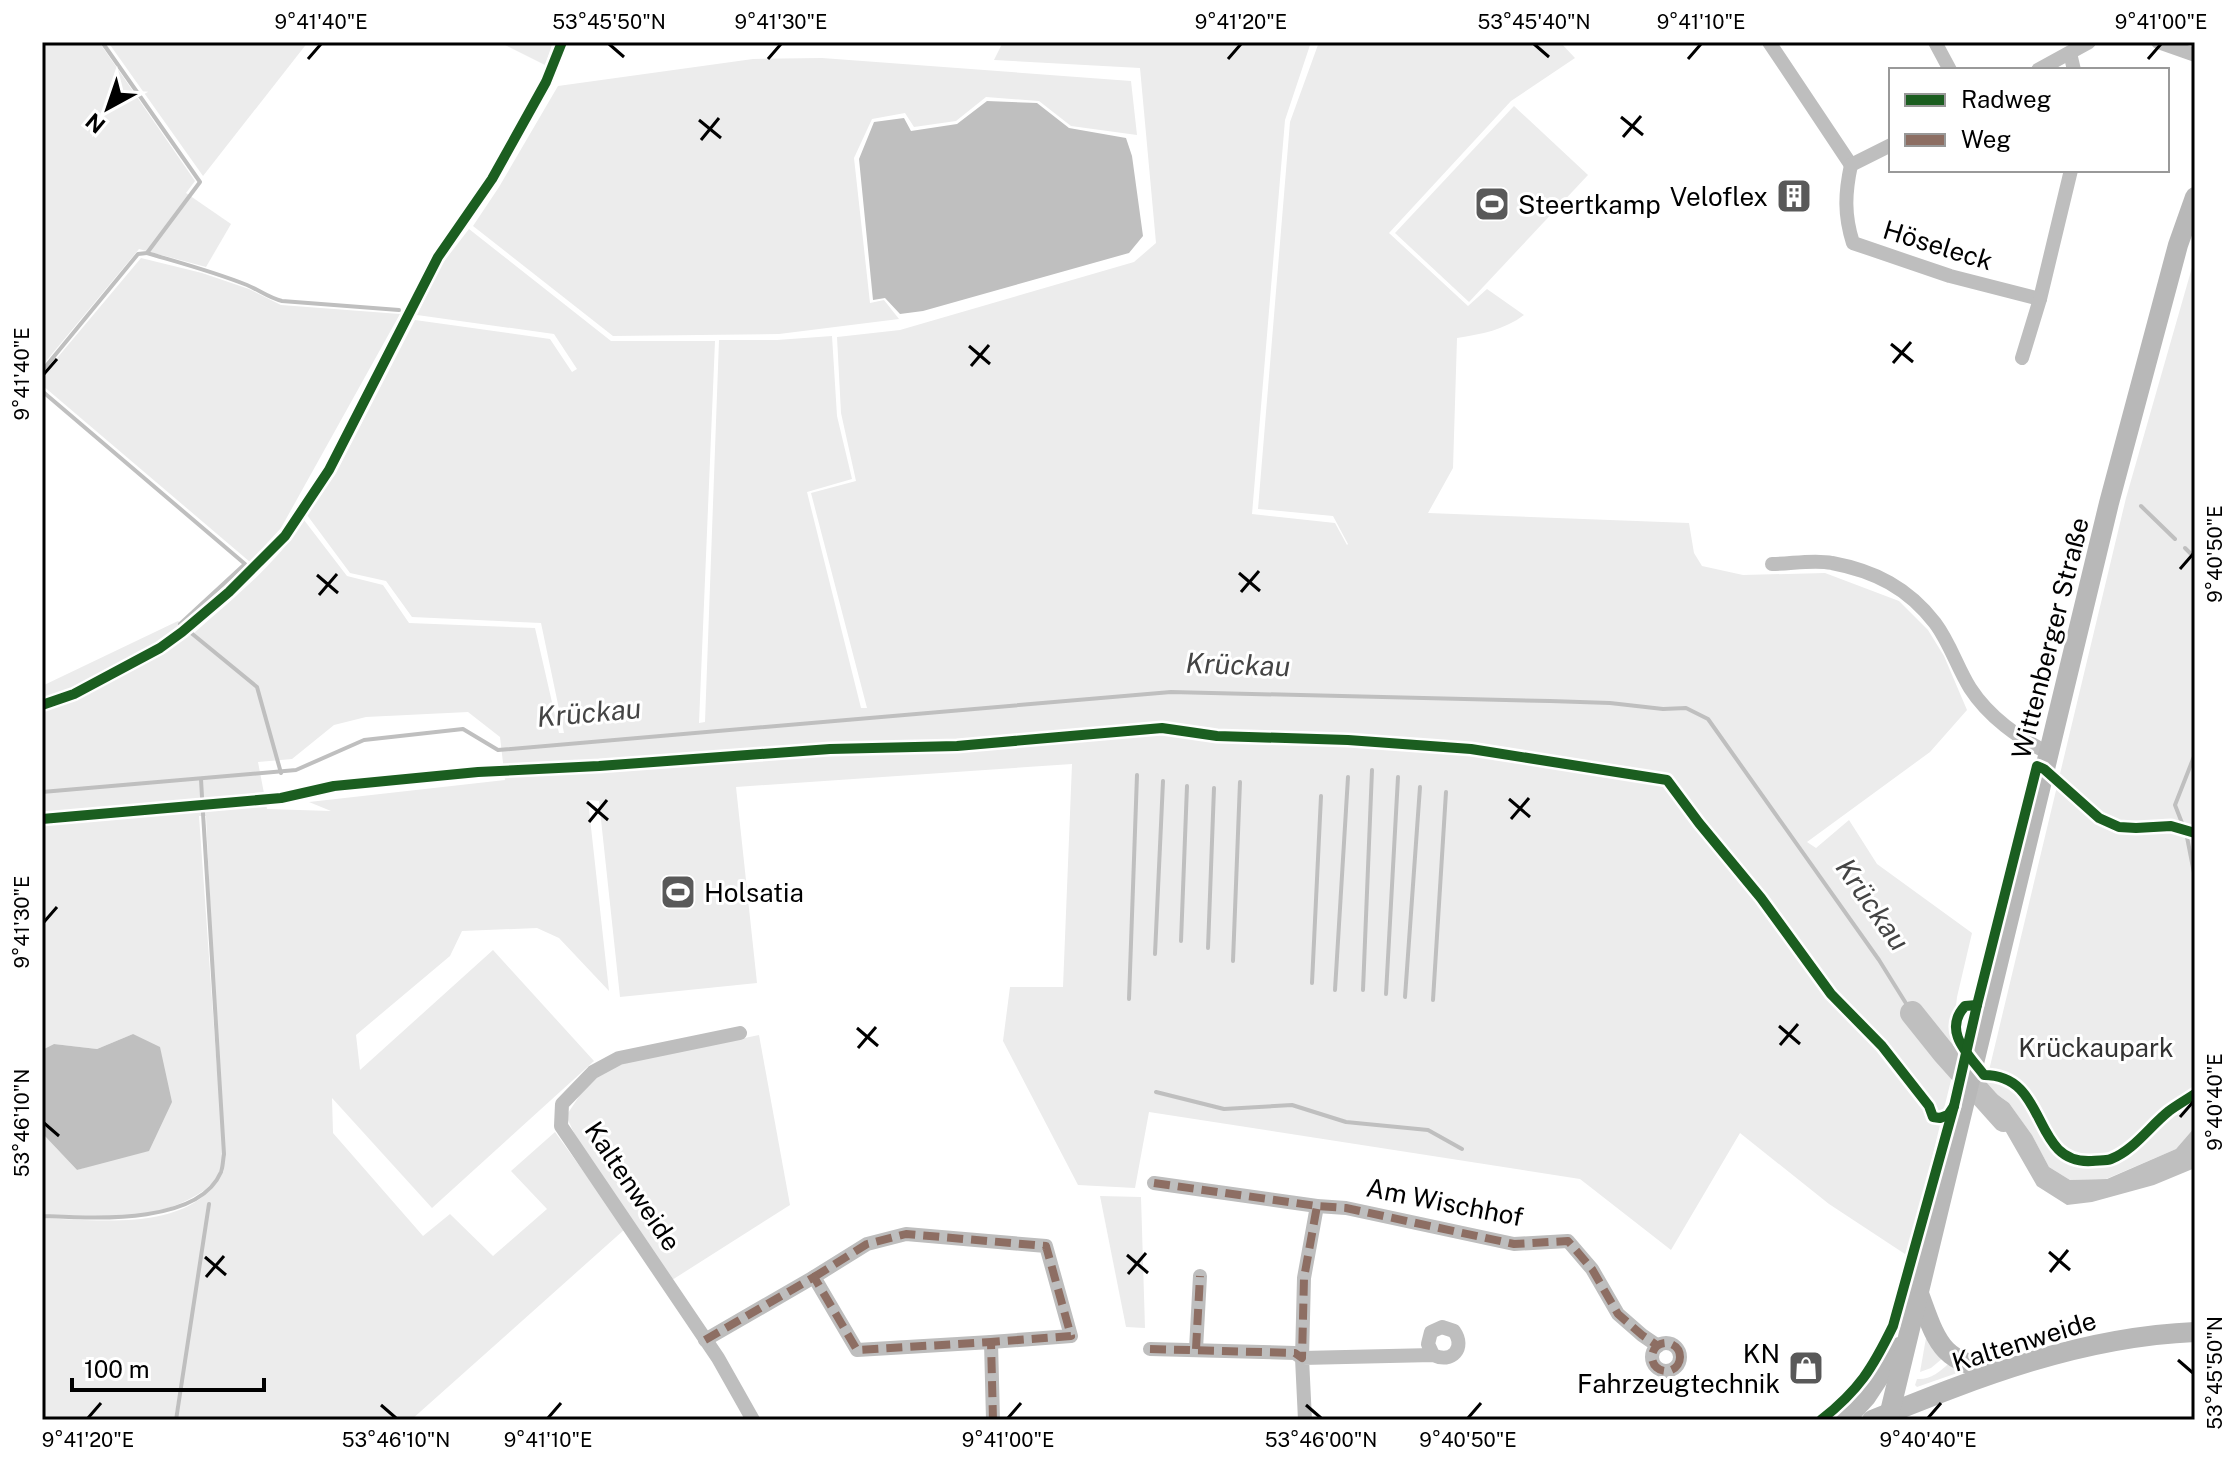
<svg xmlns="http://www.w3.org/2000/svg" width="2237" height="1462" viewBox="0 0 2237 1462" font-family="'Public Sans',sans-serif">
<rect width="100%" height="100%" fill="#fff"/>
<g fill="#ececec" fill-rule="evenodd">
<polygon points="42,42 99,42 195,181 186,193 231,224 206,267 139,249 42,366"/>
<polygon points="108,42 308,42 203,176"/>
<polygon points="499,42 553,42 545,65"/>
<path d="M1003,42H1311L1285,120L1252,514L1335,523L1347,545L1348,544L1333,516L1258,509L1290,122L1319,42H1560L1575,58L1511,101L1389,233L1468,306L1487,289L1524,315C1504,330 1482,334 1457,338L1453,468L1428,513L1689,523L1694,553L1702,566L1743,575L1825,573L1899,601L1928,630L1944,656L1967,710L1930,752L1807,842L1816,848L1849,820L1877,864L1972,933L1957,997L1953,1031V1072L1908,1256L1829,1204L1740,1133L1671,1250L1580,1179L1149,1112L1135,1188L1078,1185L1003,1041L1010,987H1063L1072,764L736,787L757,983L620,997L599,801L588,800L609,991L559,938L537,928L462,931L450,956L356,1035L360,1070L493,950L594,1061L432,1208L332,1098L333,1133L423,1236L450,1214L493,1256L547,1209L511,1171L555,1132L625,1229L411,1420H176L182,1372L174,1420H42V1218C92,1220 171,1230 209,1191C215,1185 219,1177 224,1171L222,1157C222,1161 222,1165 220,1169C217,1181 206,1190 195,1196C149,1223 93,1216 42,1215V1133L77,1170L112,1159L133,1034L97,1049L54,1044L42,1050V686L178,621L194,633C231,600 278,563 304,520L347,576L383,585L409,623L535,628L559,733H564L541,623L412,617L386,581L350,573L307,515L336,473L415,320L550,339L572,372L577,369L554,334L417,315L442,264L469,229L611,341H715L699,723L705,722L719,340H777L832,336L837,416L852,479L807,492L861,708H867L811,493L856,481L841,413L837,337L900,330L1134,262L1156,243L1140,68L994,60ZM468,712L500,737L505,780L309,802L331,811L267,809L258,762L292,759L334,725L366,717ZM199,816H206L218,1071L217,1070Z"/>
<polygon points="822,58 1131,81 1137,135 1071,126 1039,101 986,97 956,121 914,127 905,113 872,119 854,158 870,303 884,300 899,319 779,334 613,336 473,226 499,187 558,86 753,59"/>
<polygon points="1514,106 1588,175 1469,302 1395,233"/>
<polygon points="2195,257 2195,1127 2176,1149 2106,1179 2070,1180 2049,1167 2032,1135 2009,1103 1995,1093 1986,1083 2126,498"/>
<polygon points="141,258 202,273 249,289 281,305 400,314 281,528 250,562 42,385 42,376"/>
<polygon points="759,1035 790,1205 672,1280 576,1137 566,1116 580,1095 596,1077 620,1064"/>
<polygon points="1100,1196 1141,1197 1145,1328 1126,1327"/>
<polygon points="1926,1338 1943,1358 1931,1368 1920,1372"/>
<path d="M1949,1363L1960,1372L1917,1387L1915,1385L1917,1379C1930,1380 1940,1372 1949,1363Z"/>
</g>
<g fill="#bfbfbf">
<polygon points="987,101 1037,103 1069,128 1126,138 1132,156 1143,236 1129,253 923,311 900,314 885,298 873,300 859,159 874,122 904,118 911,131 957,124"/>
<polygon points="133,1034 160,1047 172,1102 149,1151 77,1170 42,1133 42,1050 54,1044 97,1049"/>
<polygon points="1986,1083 1995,1093 2009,1103 2032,1135 2049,1167 2070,1180 2107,1179 2176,1149 2195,1127 2195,1168 2154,1185 2092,1202 2067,1205 2037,1186 2006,1132 1982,1110"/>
</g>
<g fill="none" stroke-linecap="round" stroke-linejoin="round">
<g stroke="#bfbfbf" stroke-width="4">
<path d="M147,253C181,263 215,272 247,285C259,290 269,298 282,301L399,310"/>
<polyline points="42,371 138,254 147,253 200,182 102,42"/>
<polyline points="42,391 245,564 180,624"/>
<polyline points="2141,506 2175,539"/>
<polyline points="2185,548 2195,558"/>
<polyline points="190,632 257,687 281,773"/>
<polyline points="201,779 202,797"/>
<polyline points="42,792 296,770 364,740 463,729 498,750 1171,692 1550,701 1610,703 1663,709 1686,708 1708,719 1879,960 1912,1013"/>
<polyline points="2182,823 2175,805 2195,754"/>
<polyline points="2187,837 2195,878"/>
<polyline points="1181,941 1187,786"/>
<polyline points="1208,948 1214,788"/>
<polyline points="1155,954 1163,781"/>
<polyline points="1233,961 1240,782"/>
<polyline points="1312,983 1321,796"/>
<polyline points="1335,990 1348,777"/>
<polyline points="1363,990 1372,770"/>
<polyline points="1386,994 1398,777"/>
<polyline points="1405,997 1420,787"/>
<polyline points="1129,999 1137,775"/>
<polyline points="1433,1000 1446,792"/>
<polyline points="1156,1092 1224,1109 1292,1105 1346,1122 1428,1130 1462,1149"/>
<path d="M42,1216C90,1218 198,1226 221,1172C223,1167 223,1159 224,1154L203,813"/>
<polyline points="176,1420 209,1204"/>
</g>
<polyline stroke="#bfbfbf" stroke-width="24" points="1912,1013 1944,1053 2004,1120"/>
<g stroke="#bebebe" stroke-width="14">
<polyline points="1769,42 1851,165"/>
<polyline points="1935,42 1950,70"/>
<polyline points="2158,42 2195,55"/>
<polyline points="2070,53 2074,70"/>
<polyline points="2038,70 2089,42"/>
<path d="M1851,165C1845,193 1844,215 1853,243L1950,276L2040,299"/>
<polyline points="1851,165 1891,145"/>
<polyline points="2022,358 2040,299 2071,170"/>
<path d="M1772,564C1791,564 1814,559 1832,563C1875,571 1908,588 1935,623C1950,643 1957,667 1970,688C1988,716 2019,739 2049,753"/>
<polyline points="740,1033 619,1058 593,1072 562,1104 561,1126 718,1358 753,1420"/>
<polyline points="1154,1183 1317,1206 1346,1208 1514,1244 1568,1241 1592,1269 1618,1314 1642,1335 1658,1346"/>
<polyline points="814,1277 867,1244 906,1234 1046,1246 1071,1336 991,1342"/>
<polyline points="705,1340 814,1277 857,1350 991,1342 993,1420"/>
<circle cx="1666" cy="1357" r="14"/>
<polyline points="1150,1349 1295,1353 1302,1358 1304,1278 1317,1206"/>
<polyline points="1196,1349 1200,1276"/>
<path d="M1305,1420L1302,1358L1433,1355C1452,1364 1466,1348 1454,1331L1442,1327L1431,1332L1428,1344L1433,1355"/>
</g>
<g stroke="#b8b8b8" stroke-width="20">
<path d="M1918,1291C1937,1342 1940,1364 1999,1370"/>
<polyline points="1845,1420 1866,1397 1899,1347"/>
<path d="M1872,1420C1979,1377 2079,1337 2195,1332"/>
<polyline points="1888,1420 2109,503 2178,245 2195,197"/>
</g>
<g stroke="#8d6e63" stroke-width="8" stroke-dasharray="16 8" stroke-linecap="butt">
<polyline points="1154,1183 1317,1206 1346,1208 1514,1244 1568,1241 1592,1269 1618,1314 1642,1335 1658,1346"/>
<polyline points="814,1277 867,1244 906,1234 1046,1246 1071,1336 991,1342"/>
<polyline points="705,1340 814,1277 857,1350 991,1342 993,1420"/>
<circle cx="1666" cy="1357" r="14"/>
<polyline points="1150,1349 1295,1353 1302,1358 1304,1278 1317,1206"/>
<polyline points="1196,1349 1200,1276"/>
</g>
<defs>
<g id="cycleway">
<polyline points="42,705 74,694 160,648 182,632 229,592 285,536 329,470 438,257 492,179 546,82 562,42"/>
<polyline points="42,819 281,798 334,786 478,772 599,766 830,749 957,746 1162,728 1217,736 1348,740 1471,749 1667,780 1699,823 1761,898 1831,994 1882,1046 1929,1106 1933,1117 1940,1118 1948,1115 1954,1106"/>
<path d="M1977,1005L1965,1006C1942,1031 1968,1054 1984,1075C2050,1075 2030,1165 2092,1161C2098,1160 2106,1161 2111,1159C2134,1150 2150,1126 2169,1111C2177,1105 2186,1100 2195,1094"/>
<path d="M1821,1420C1859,1390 1872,1369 1893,1326L1954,1106L1977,1005L2037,766L2044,769L2099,818L2119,827L2136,828L2171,826L2195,833"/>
</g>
</defs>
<use href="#cycleway" stroke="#fff" stroke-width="15"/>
<use href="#cycleway" stroke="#1b5e20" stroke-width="10"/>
</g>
<path fill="none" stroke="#000" stroke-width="3" d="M609,44L624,57M1534,44L1549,57M308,59L321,44M768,59L781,44M1228,59L1241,44M1688,59L1701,44M2148,59L2161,44M1621,117L1643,135M699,120L721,138M1623,137L1641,116M701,140L719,118M1891,344L1913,362M969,346L990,364M1893,363L1911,342M971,366L989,345M44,374L57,359M2180,569L2193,554M1239,573L1260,591M317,575L338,593M1241,592L1259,571M319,595L337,574M1509,799L1530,817M587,802L608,820M1511,819L1529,798M589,822L607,800M44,922L57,907M1779,1026L1800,1044M857,1028L878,1046M1780,1045L1798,1024M858,1048L876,1027M2180,1117L2193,1102M44,1123L59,1136M2049,1252L2070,1270M1127,1255L1148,1273M205,1257L226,1275M2050,1272L2068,1250M1128,1274L1146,1253M206,1277L224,1256M2178,1360L2193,1373M381,1405L396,1418M1306,1405L1321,1418M88,1418L101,1403M548,1418L561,1403M1008,1418L1021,1403M1468,1418L1481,1403M1928,1418L1941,1403"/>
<defs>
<symbol id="building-square" viewBox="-11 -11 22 22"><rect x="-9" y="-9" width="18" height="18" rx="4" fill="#595959" stroke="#fff"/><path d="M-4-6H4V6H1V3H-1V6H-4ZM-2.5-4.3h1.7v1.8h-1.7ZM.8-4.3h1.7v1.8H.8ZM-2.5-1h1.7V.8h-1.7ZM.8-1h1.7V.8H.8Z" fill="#fff"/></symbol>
<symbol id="stadium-square" viewBox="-11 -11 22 22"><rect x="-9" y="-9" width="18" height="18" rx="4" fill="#595959" stroke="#fff"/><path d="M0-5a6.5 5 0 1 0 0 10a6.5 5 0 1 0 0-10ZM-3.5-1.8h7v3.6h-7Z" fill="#fff"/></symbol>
<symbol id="shop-square" viewBox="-11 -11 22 22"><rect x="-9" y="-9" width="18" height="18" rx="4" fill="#595959" stroke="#fff"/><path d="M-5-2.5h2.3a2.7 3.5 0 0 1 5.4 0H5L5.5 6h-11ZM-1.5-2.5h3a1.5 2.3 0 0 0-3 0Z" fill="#fff"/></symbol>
</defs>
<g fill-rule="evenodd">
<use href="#building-square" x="1774" y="176" width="40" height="40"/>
<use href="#stadium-square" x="1472" y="184" width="40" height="40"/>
<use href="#stadium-square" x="658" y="872" width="40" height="40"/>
<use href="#shop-square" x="1786" y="1348" width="40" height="40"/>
</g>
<g text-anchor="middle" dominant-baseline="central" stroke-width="6" stroke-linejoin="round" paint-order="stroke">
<g font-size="26" fill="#000" stroke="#fff" text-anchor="end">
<text x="1768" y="196">Veloflex</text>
<text x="1518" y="204" text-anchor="start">Steertkamp</text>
<text x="704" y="892" text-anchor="start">Holsatia</text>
<text x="1780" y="1353">KN<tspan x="1780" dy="30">Fahrzeugtechnik</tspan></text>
</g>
<g font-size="26" fill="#000" stroke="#fff">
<text transform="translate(1938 245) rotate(17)">Höseleck</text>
<text transform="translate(2050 638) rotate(-76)">Wittenberger Straße</text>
<text transform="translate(633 1186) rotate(56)">Kaltenweide</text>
<text transform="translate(1445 1202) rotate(11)">Am Wischhof</text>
<text transform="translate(2024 1341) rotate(-17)">Kaltenweide</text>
</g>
<g font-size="26" fill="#333" stroke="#fff">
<text x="2096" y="1047">Krückaupark</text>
</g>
<g font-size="28" font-style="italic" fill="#444" stroke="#fff">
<text transform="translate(1238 664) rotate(2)">Krückau</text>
<text transform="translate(589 712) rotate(-5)">Krückau</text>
<text transform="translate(1873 904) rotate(55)">Krückau</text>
</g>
</g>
<rect width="2237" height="1462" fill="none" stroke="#ffffff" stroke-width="88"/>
<rect x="1889" y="68" width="280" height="104" fill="#ffffff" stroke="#999999" stroke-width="2"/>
<rect x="1905" y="94" width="40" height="12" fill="#1b5e20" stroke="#999999" stroke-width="2"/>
<text x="1961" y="108" font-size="24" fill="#000000">Radweg</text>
<rect x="1905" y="134" width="40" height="12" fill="#8d6e63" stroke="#999999" stroke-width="2"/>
<text x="1961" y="148" font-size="24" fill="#000000">Weg</text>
<g transform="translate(108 108) rotate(220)" stroke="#ffffff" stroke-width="6" paint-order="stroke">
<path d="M0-6L14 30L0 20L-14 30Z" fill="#000000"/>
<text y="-12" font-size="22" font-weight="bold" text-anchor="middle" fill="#000000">N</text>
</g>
<path d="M72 1378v12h192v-12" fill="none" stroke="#000000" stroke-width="4"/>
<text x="84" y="1378" font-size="24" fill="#000000" stroke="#ffffff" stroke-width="6" paint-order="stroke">100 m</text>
<rect x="44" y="44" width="2149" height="1374" fill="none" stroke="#000" stroke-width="3"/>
<g font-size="20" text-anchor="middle" fill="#000">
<text x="321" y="29">9°41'40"E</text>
<text x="609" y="29">53°45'50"N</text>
<text x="781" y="29">9°41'30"E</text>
<text x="1241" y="29">9°41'20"E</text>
<text x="1534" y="29">53°45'40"N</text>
<text x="1701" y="29">9°41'10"E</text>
<text x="2161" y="29">9°41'00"E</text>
<text transform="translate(22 374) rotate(-90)" y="7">9°41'40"E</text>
<text transform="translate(2215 554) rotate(-90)" y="7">9°40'50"E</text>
<text transform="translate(22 922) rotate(-90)" y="7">9°41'30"E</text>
<text transform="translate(2215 1102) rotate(-90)" y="7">9°40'40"E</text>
<text transform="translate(22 1123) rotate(-90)" y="7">53°46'10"N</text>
<text transform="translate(2215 1373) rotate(-90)" y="7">53°45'50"N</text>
<text x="88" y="1447">9°41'20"E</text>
<text x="396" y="1447">53°46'10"N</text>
<text x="548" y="1447">9°41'10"E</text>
<text x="1008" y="1447">9°41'00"E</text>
<text x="1321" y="1447">53°46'00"N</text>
<text x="1468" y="1447">9°40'50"E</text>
<text x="1928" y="1447">9°40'40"E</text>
</g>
</svg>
